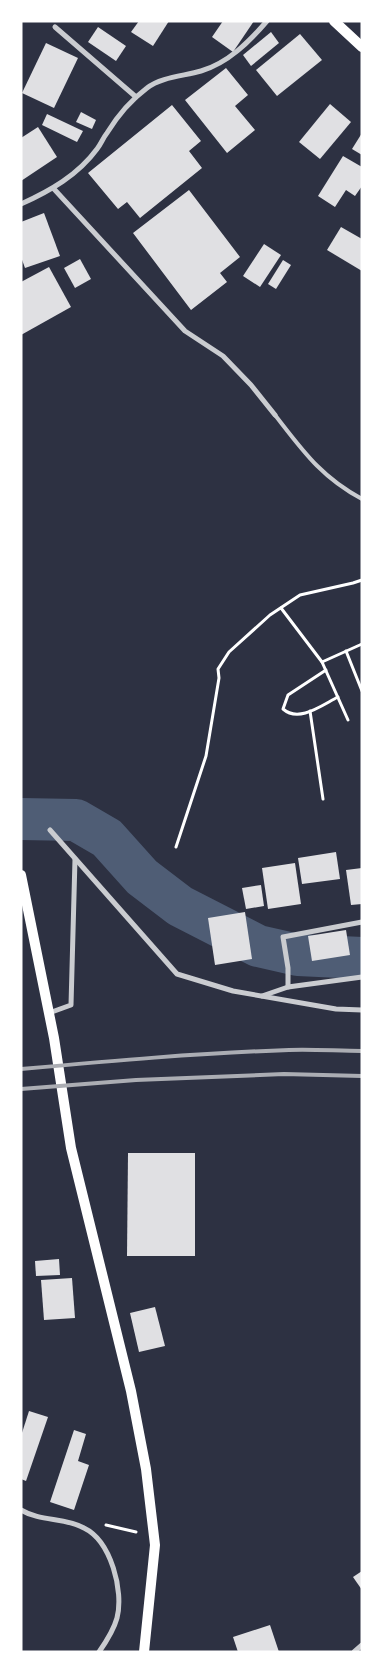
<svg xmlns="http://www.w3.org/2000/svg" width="383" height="1673" viewBox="0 0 383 1673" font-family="Raleway,sans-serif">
<rect width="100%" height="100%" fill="#2d3142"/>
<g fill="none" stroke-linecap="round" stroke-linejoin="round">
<polyline stroke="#4f5d75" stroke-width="42" points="21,819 76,820 107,838 142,877 180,906 258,946 298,955 362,958"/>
</g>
<g fill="#e0e0e3">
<polygon points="139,21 169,21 153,46 131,32"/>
<polygon points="223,21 254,21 233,52 212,37"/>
<polygon points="98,27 126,46 116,61 88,42"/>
<polygon points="271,32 279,43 251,66 243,55"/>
<polygon points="300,34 322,60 277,96 256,70"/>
<polygon points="46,43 78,58 54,108 22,93"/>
<polygon points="226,68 248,95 235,106 255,130 227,153 185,100"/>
<polygon points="330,104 351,122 320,159 299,142"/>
<polygon points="172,105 201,141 189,151 202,168 140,218 127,202 118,209 88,173"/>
<polygon points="81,112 96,120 92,129 76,122"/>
<polygon points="47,114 83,131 77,142 42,125"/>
<polygon points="38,127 57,157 21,181 21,138"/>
<polygon points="362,133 362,155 352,149"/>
<polygon points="343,156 362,167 362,186 355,196 346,190 335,207 318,196"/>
<polygon points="189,190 240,257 220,273 227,282 191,310 133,233"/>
<polygon points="44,213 60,256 25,268 21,257 21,222"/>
<polygon points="341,227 362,239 362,271 327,250"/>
<polygon points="264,244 281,255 260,287 243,276"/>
<polygon points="80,259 91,279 75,288 64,268"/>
<polygon points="283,260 291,265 276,289 268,284"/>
<polygon points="49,267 71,307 21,335 21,282"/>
<polygon points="336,852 340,879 302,884 298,858"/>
<polygon points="295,863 301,904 268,909 262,868"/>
<polygon points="362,868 362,904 351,905 346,870"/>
<polygon points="261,885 264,906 246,909 242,888"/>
<polygon points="245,912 252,959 215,965 208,918"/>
<polygon points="346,930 350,955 312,961 308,936"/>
<polygon points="128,1153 195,1153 195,1256 127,1256"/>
<polygon points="59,1259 60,1275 36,1276 35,1261"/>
<polygon points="72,1278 75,1318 44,1320 41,1280"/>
<polygon points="155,1307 165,1346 139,1352 130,1313"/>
<polygon points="29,1411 48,1417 26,1481 21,1479 21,1436"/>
<polygon points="74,1430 86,1434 78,1461 89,1465 74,1510 50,1502"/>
<polygon points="362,1571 362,1590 353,1577"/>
<polygon points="270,1625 279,1652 238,1652 233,1637"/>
</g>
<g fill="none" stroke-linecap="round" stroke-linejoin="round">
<g stroke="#fff" stroke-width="3">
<polyline points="281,608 322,662 348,720"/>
<polyline points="346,651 362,691"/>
<polyline points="322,662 362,644"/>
<path d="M326,670L288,695L283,709C299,723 322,705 338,697"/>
<polyline points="310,711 323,799"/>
<polyline points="176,847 206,756 219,678 218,669 229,652 270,615 300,595 353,583 362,580"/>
<polyline points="106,1525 136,1532"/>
</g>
<path stroke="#caccd0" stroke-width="4" d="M275,415C303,451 321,477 362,499"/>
<g stroke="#caccd0" stroke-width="5">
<polyline points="55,27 136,97"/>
<polyline points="54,189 185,331 223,356 251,385 275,415"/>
<path d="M21,204C50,191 78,175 97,149C101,144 103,138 107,133C118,115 131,100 147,88C161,77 184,76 201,71C228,63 249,42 267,21"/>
<polyline points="50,830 177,974 233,991 336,1009 362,1010"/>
<polyline points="288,987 288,968 283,937 362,922"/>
<polyline points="262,996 288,987 362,977"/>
<polyline points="49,1013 71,1005 75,859"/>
<path d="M21,1510C41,1522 64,1517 84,1528C111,1541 124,1591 117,1618C114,1629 106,1642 99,1652"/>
<polyline points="354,1652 362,1645"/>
</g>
<g stroke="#fff" stroke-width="10">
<polyline points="334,21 362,47"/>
<polyline points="21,875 54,1038 71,1148 131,1391 146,1469 155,1545 144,1652"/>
</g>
<g stroke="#abadb3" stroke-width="4">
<path d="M21,1069C110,1061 199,1053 289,1050C313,1049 338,1051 362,1051"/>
<polyline points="21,1089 136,1080 284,1074 362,1076"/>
</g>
</g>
<rect width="383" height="1673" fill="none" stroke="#ffffff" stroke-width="45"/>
</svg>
